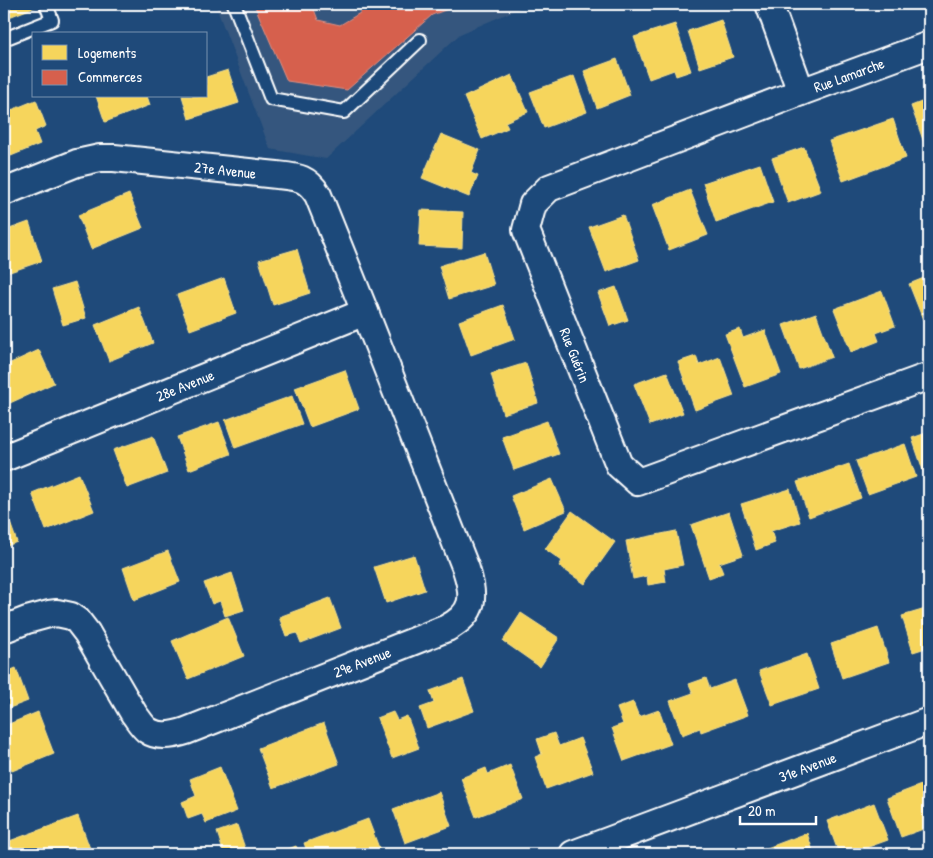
<svg xmlns="http://www.w3.org/2000/svg" width="933" height="858" viewBox="0 0 933 858" font-family="'Patrick Hand',sans-serif">
<rect width="100%" height="100%" fill="#1f4a7a"/>
<filter id="ink" filterUnits="userSpaceOnUse"><feTurbulence type="fractalNoise" baseFrequency=".02" numOctaves="2"/><feDisplacementMap in="SourceGraphic" scale="10" xChannelSelector="R" yChannelSelector="G"/><feConvolveMatrix kernelMatrix="1 2 1 2 8 2 1 2 1" color-interpolation-filters="sRGB"/></filter>
<g filter="url(#ink)">
<polygon fill="#35577e" points="215,4 529,4 460,34 326,159 270,149"/>
<g fill="#f6d55c" stroke="#f9e28d">
<polygon points="4,4 39,4 40,5 4,19"/>
<polygon points="721,20 733,57 700,68 688,31"/>
<polygon points="675,24 691,71 676,76 674,70 649,79 634,37"/>
<polygon points="617,59 630,95 597,108 584,71"/>
<polygon points="228,70 239,103 189,119 182,96 206,96 206,77"/>
<polygon points="512,75 528,112 505,122 508,128 482,139 464,97"/>
<polygon points="574,76 587,112 544,128 530,92"/>
<polygon points="96,96 147,96 150,105 105,122"/>
<polygon points="929,99 929,150 927,151 911,106"/>
<polygon points="36,100 46,126 35,131 40,144 11,156 6,142 4,143 4,113"/>
<polygon points="893,119 906,158 843,181 829,141"/>
<polygon points="441,134 480,150 471,173 478,176 469,197 422,178"/>
<polygon points="804,147 821,191 788,203 772,158"/>
<polygon points="760,164 773,202 716,222 703,183"/>
<polygon points="690,190 708,235 669,250 652,205"/>
<polygon points="129,194 143,228 91,249 78,215"/>
<polygon points="421,210 463,212 462,248 419,246"/>
<polygon points="623,215 639,260 606,272 589,227"/>
<polygon points="29,222 42,261 4,274 4,231"/>
<polygon points="297,249 310,293 273,305 259,260"/>
<polygon points="484,252 494,285 449,299 439,266"/>
<polygon points="929,276 929,320 924,322 909,284"/>
<polygon points="224,278 236,313 190,330 177,295"/>
<polygon points="75,282 86,318 63,325 52,289"/>
<polygon points="616,287 628,320 610,326 598,293"/>
<polygon points="882,291 895,326 876,333 879,341 851,352 834,309"/>
<polygon points="503,305 515,339 471,355 459,321"/>
<polygon points="139,307 153,343 109,361 95,325"/>
<polygon points="816,313 832,357 799,369 783,325"/>
<polygon points="740,329 743,338 765,330 781,374 745,387 725,334"/>
<polygon points="39,350 54,383 10,403 4,388 4,366"/>
<polygon points="696,356 699,365 720,357 734,396 695,410 678,362"/>
<polygon points="526,363 538,403 503,414 491,374"/>
<polygon points="345,370 359,409 310,427 295,388"/>
<polygon points="667,372 683,413 650,425 634,384"/>
<polygon points="292,396 302,424 235,448 225,420"/>
<polygon points="547,421 559,454 514,470 502,437"/>
<polygon points="219,422 231,454 189,470 177,437"/>
<polygon points="929,432 929,471 924,473 912,438"/>
<polygon points="153,436 167,473 127,488 113,450"/>
<polygon points="905,444 916,477 868,494 856,461"/>
<polygon points="849,464 861,498 809,517 797,482"/>
<polygon points="79,474 94,511 46,530 32,493"/>
<polygon points="552,479 566,511 524,529 511,496"/>
<polygon points="790,489 800,522 771,531 775,543 756,550 741,504"/>
<polygon points="4,506 17,542 4,547"/>
<polygon points="572,511 615,542 585,584 559,566 562,561 545,549"/>
<polygon points="729,512 743,555 719,563 723,573 709,578 691,525"/>
<polygon points="676,531 683,565 664,569 666,582 648,585 647,576 633,579 626,541"/>
<polygon points="168,551 180,582 134,600 123,568"/>
<polygon points="414,555 425,590 386,603 374,567"/>
<polygon points="232,573 244,610 225,616 220,601 212,604 204,583"/>
<polygon points="330,598 341,628 301,643 297,633 286,636 279,617"/>
<polygon points="929,608 929,647 913,652 902,616"/>
<polygon points="521,613 559,638 540,667 503,641"/>
<polygon points="228,617 244,656 188,679 172,641"/>
<polygon points="878,628 889,662 842,678 831,644"/>
<polygon points="807,654 819,689 772,705 759,671"/>
<polygon points="16,668 28,701 4,710 4,673"/>
<polygon points="706,678 710,689 735,680 748,715 701,732 700,728 682,735 670,701 693,693 689,684"/>
<polygon points="463,679 474,711 427,728 420,708 434,703 430,691"/>
<polygon points="633,702 639,717 659,710 671,744 624,761 612,728 623,724 617,708"/>
<polygon points="38,712 54,754 12,771 4,750 4,726"/>
<polygon points="393,712 397,720 407,716 419,748 392,758 377,718"/>
<polygon points="324,723 339,764 273,788 258,748"/>
<polygon points="554,733 559,746 580,738 593,772 546,789 535,757 542,754 537,739"/>
<polygon points="510,765 523,799 476,817 461,778 486,768 488,774"/>
<polygon points="220,767 237,811 206,823 202,814 188,819 182,802 196,796 190,779"/>
<polygon points="929,782 929,827 901,837 887,798"/>
<polygon points="439,792 451,826 405,843 393,809"/>
<polygon points="874,803 888,840 849,854 839,854 827,821"/>
<polygon points="78,816 92,854 4,854 4,843"/>
<polygon points="368,819 381,853 308,854 304,843"/>
<polygon points="237,825 247,854 224,854 217,832"/>
<polygon points="807,833 814,854 751,854"/>
<polygon points="296,846 300,854 276,854"/>
</g>
<polygon fill="#d6604d" stroke="#e29082" points="254,4 312,4 318,20 340,25 360,13 361,4 461,4 432,15 347,90 287,81"/>
<g fill="none" stroke-linecap="round" stroke-linejoin="round">
<defs>
<g id="service">
<polyline points="234,4 271,99 344,112 420,40"/>
<polyline points="4,39 52,20 46,4"/>
</g>
<g id="minor">
<polyline points="769,4 801,92"/>
<path id="s1" d="M929,45L801,92L549,188L533,204L526,230L619,465L638,482L929,376"/>
<path id="s2" d="M4,192L77,163L100,158H114L277,175C297,177 307,177 318,195L365,312L466,569C475,597 475,613 447,628L186,731C174,735 158,738 147,730C142,726 138,719 134,714L87,633L77,620L71,616L57,613L49,614L27,620L4,629"/>
<path id="s3" d="M4,458L365,312"/>
<path id="s4" d="M573,854L929,721"/>
</g>
</defs>
<use href="#service" stroke="#fff" stroke-width="16"/>
<use href="#minor" stroke="#fff" stroke-width="30"/>
<use href="#service" stroke="#1f4a7a" stroke-width="12"/>
<use href="#minor" stroke="#1f4a7a" stroke-width="26"/>
</g>
</g>
<g text-anchor="middle" dominant-baseline="central" stroke-width="5" stroke-linejoin="round" paint-order="stroke">
<g font-size="15" fill="#fff" stroke="#1f4a7a">
<text transform="translate(849 75) rotate(-20)">Rue Lamarche</text>
<text stroke="none"><textPath href="#s2" startOffset="228">27e Avenue</textPath></text>
<text stroke="none"><textPath href="#s1" startOffset="590">Rue Guérin</textPath></text>
<text stroke="none"><textPath href="#s3" startOffset="195">28e Avenue</textPath></text>
<text transform="translate(362 662) rotate(-21)">29e Avenue</text>
<text stroke="none"><textPath href="#s4" startOffset="250">31e Avenue</textPath></text>
</g>
</g>
<rect width="933" height="858" fill="none" stroke="#1f4a7a" stroke-width="20"/>
<rect x="10" y="10" width="913" height="838" fill="none" stroke="#fff" stroke-width="2" filter="url(#ink)"/>
<rect x="32" y="32" width="175" height="65" fill="#1f4a7a" stroke="#7992af"/>
<rect x="42" y="45" width="25" height="15" fill="#f6d55c" stroke="#7992af"/>
<text x="78" y="58" font-size="15" fill="#ffffff">Logements</text>
<rect x="42" y="70" width="25" height="15" fill="#d6604d" stroke="#7992af"/>
<text x="78" y="82" font-size="15" fill="#ffffff">Commerces</text>
<path d="M740 816v8h76v-8" fill="none" stroke="#ffffff" stroke-width="2.5"/>
<text x="748" y="816" font-size="15" fill="#ffffff" stroke="#1f4a7a" stroke-width="4" paint-order="stroke">20 m</text>
</svg>
